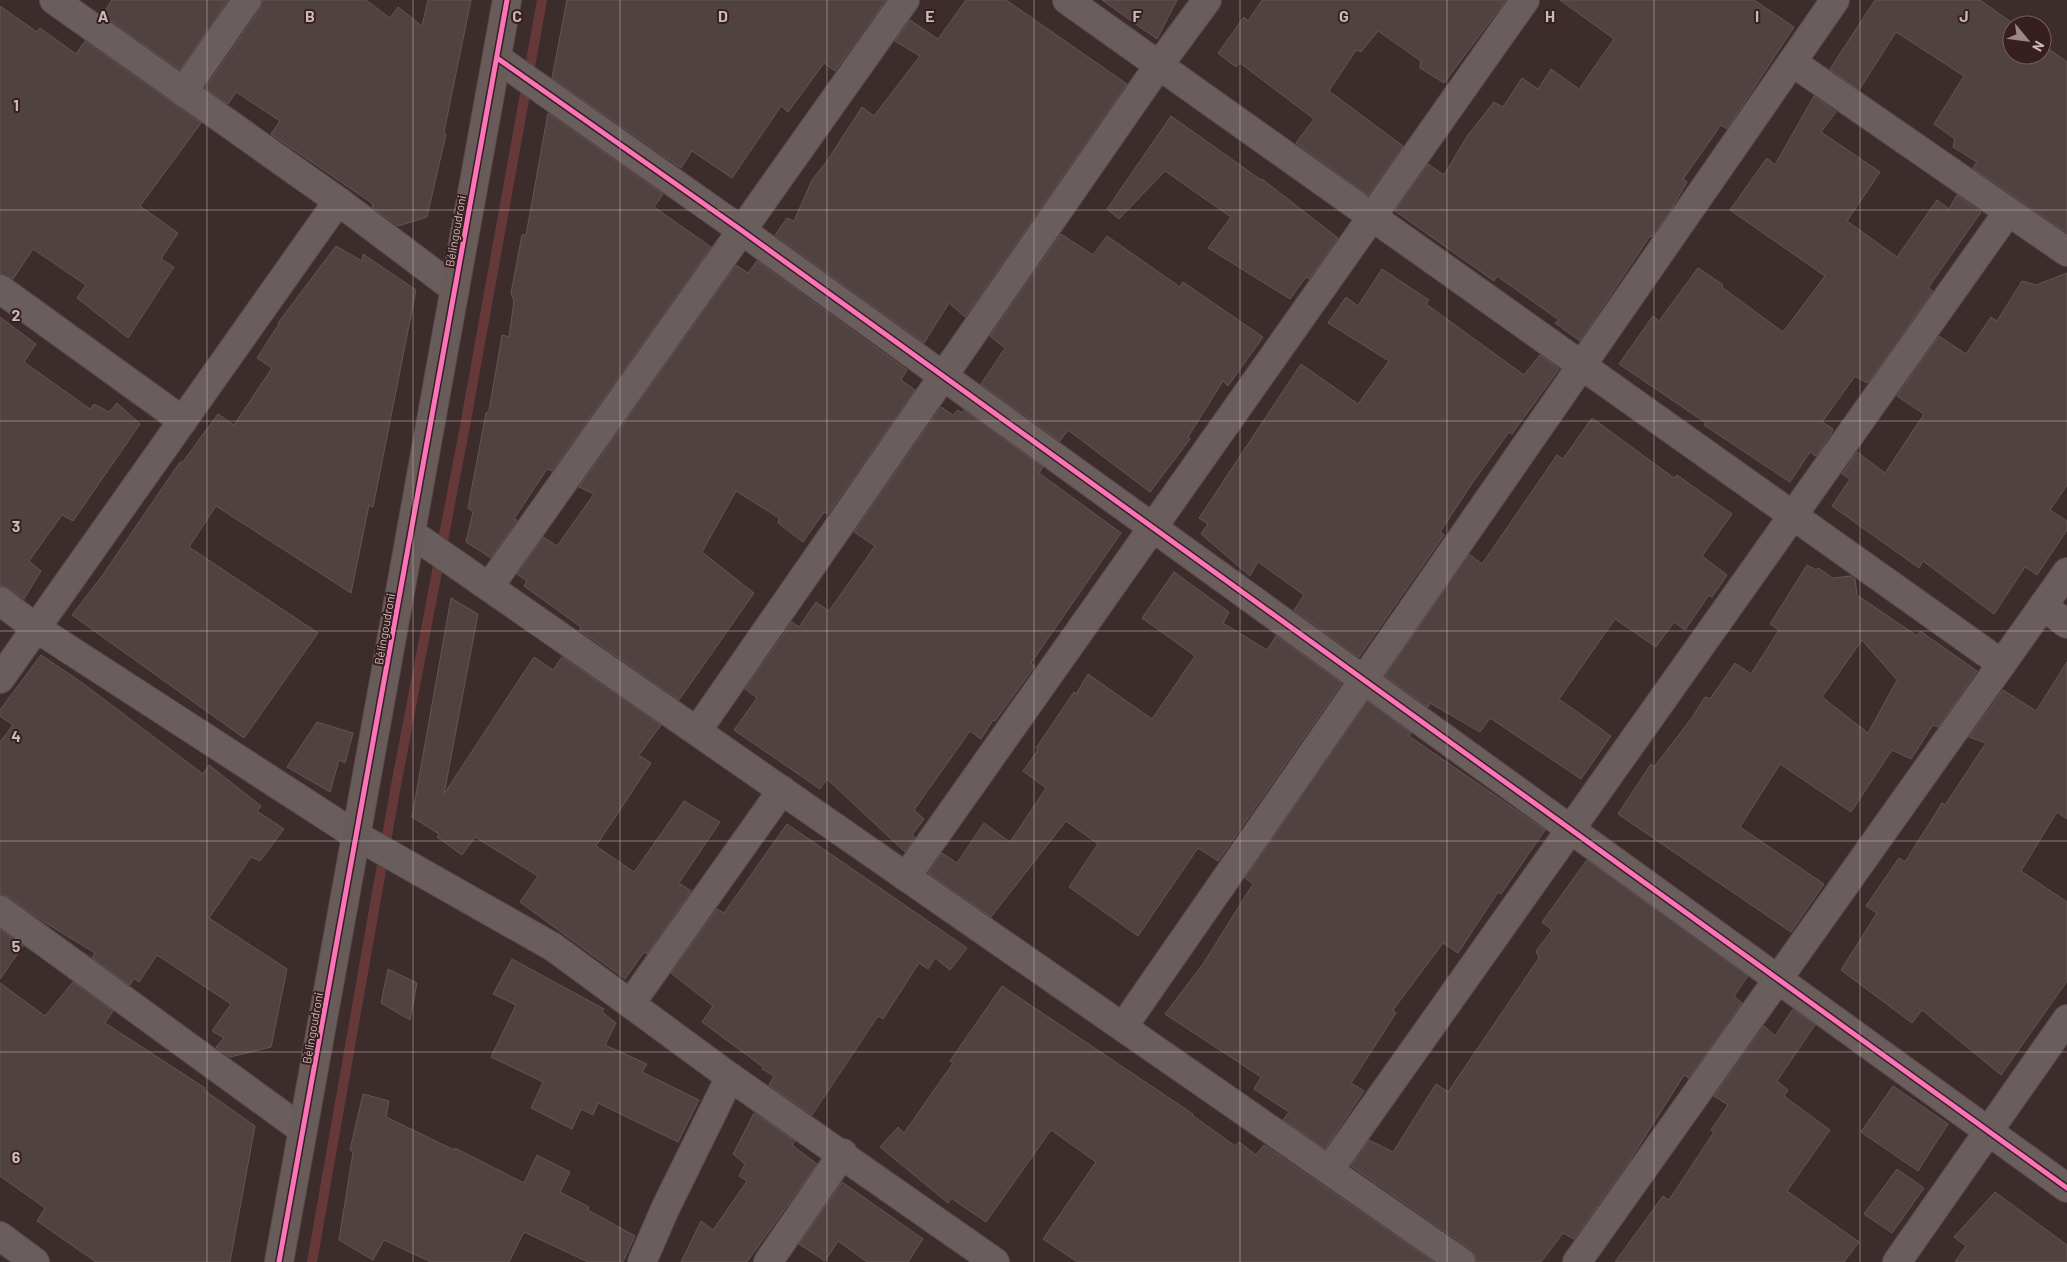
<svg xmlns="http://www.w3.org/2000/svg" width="2067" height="1262" viewBox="0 0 2067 1262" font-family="Barlow,sans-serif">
<rect width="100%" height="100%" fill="#3d2c2c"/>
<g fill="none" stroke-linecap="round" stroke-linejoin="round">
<polyline stroke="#663938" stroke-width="10" points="312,1262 396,785 465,426 542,0"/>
</g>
<g fill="#514242" stroke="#645555" fill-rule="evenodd">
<polygon points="112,0 228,0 180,70 102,15"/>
<polygon points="262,0 366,0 390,18 398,7 422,26 428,0 471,0 444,132 446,134 427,217 398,226 372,207 373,204 271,134 280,121 236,92 228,104 205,88 260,9"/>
<polygon points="567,0 886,0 835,71 824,63 788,112 781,106 732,178 692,151 681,168 552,78"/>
<polygon points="966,0 1006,0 1127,84 965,317 949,303 924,343 775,235 787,218 794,221 812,180 827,161 862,107 874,116 920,56 895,41 910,20 938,39"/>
<polygon points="1102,0 1177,0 1157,39"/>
<polygon points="1262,0 1506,0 1444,83 1420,68 1421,61 1378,31 1361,52 1356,50 1329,91 1403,146 1368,195 1296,143 1314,119 1240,63 1236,67 1218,53 1244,17 1248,21"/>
<polygon points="1560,0 1754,0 1794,27 1727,129 1721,125 1683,179 1687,182 1669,213 1652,237 1650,236 1580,341 1555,323 1559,320 1497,276 1494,281 1395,211 1428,164 1444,175 1468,135 1494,102 1503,107 1522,78 1538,89 1551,69 1579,89 1614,39"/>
<polygon points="1875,0 1980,0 2015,25 2012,25 2012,55 2042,55 2042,44 2067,62 2067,233 1973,168 1977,162 1953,147 1955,139 1934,124 1964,76 1896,32 1859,90 1830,69"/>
<polygon points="0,6 37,32 40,28 76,54 85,41 201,123 140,206 178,233 161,259 174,267 128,338 77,298 86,285 33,249 13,279 0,274"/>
<polygon points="1814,96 1836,112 1821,132 1880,172 1847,221 1897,257 1937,200 1949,209 1957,195 1981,212 1928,288 1933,291 1870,380 1867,383 1855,376 1822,422 1833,429 1831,434 1816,456 1810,452 1790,482 1704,425 1706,423 1619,364 1653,316 1659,321 1698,268 1722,284 1723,288 1783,332 1825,276 1730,210 1767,158 1775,165"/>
<polygon points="548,113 663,194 654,207 711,247 552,471 547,469 514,519 517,520 491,558 466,542 473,512 468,508 486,413 489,411 502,335 509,337 514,301 511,293 522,235 526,235"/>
<polygon points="1171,116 1261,180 1262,179 1338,238 1309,279 1306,277 1290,299 1208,248 1231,217 1165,171 1119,219 1107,209"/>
<polygon points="1061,234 1093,255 1107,236 1180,287 1183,282 1263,337 1228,386 1223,381 1188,437 1190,439 1150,492 1068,430 1060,441 981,384 1005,348 990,336"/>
<polygon points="336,246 362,261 363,254 416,290 373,507 369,505 351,593 216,506 189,547 318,633 244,738 72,615 102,576 180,462 182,463 218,414 234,425 272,368 257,358 279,324 278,323"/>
<polygon points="757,261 907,370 901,380 915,390 828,514 824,512 803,542 778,523 779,518 736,491 702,552 754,593 679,700 579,630 581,627 524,586 527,581 517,574 543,537 557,546 594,494 579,487 736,265 748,273"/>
<polygon points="1382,269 1429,300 1426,304 1524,375 1540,355 1559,369 1512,434 1509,432 1473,482 1440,532 1444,535 1359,657 1294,610 1304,595 1258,562 1250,576 1201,534 1208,524 1199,518 1301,364 1358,404 1389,361 1328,323 1346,297 1358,306"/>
<polygon points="2067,273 2067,485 2050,510 2067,521 2067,530 2037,575 2025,567 1994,614 1923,561 1919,568 1832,506 1850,479 1842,474 1857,452 1885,473 1924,414 1897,396 1939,336 1966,354 1991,317 1997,321 2022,281 2036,285"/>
<polygon points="0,317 36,344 24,362 90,409 94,404 109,412 117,403 140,424 73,521 62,515 29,561 41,571 24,599 9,588 0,586"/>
<polygon points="941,407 953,415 958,410 962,413 964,410 1043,467 1039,473 1121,533 1031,663 1035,666 995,721 993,720 981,739 970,731 914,810 924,819 912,835 915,837 905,852 827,779 820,789 734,730 757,698 745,689 792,622 799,627 816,602 829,611 875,546 854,532"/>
<polygon points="1592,418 1674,478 1677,475 1732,514 1702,556 1727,575 1712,597 1709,595 1685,630 1674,622 1656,647 1615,619 1559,699 1611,736 1581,779 1490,718 1480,732 1430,703 1428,707 1385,676 1469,554 1482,564 1557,455 1563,459"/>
<path d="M1807,565L1816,570L1818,568L1833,578L1851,576L1855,579L1857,595L1917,636L1920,631L1977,671L1938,727L1933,725L1911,759L1892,750L1851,812L1780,764L1740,827L1824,884L1791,932L1618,814L1651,764L1654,767L1691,719L1705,697L1710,699L1735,663L1751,674L1779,630L1770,624ZM1862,640L1897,680L1868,733L1822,697Z"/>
<polygon points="1174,572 1229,612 1223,623 1267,650 1276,636 1342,683 1218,861 1198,848 1138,936 1069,887 1098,844 1066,821 991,917 928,873 942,853 957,863 984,823 1010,842 1046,788 1023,771 1038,750 1036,748 1074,692 1076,694 1088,674 1152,719 1195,656 1142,618"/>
<polygon points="451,598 478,614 444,794 534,657 553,670 562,657 661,725 639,755 651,763 596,846 634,872 684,801 720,822 679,883 691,891 647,954 644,952 625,979 520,902 538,876 475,837 462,855 437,837 439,834 412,817"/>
<polygon points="41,655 81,682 203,774 209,765 261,806 257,811 284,829 260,861 251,857 209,918 287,969 271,1047 230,1057 216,1047 224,1038 212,1031 231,1004 157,955 139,982 134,978 130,985 92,958 95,953 41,920 9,897 0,895 0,742 13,725 0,716 0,710"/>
<polygon points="2067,662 2067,819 2057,812 2021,871 2067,902 2067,981 2001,1075 1922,1010 1912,1023 1841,970 1877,913 1866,906 1899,858 1905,862 1942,803 1945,805 1986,743 1969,737 2003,690 2036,711"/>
<polygon points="1367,701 1411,733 1409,736 1545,830 1501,894 1498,892 1458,953 1443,943 1393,1010 1396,1013 1351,1083 1364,1091 1325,1149 1283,1120 1289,1112 1254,1089 1261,1077 1165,1014 1203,964 1253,884 1245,878"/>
<polygon points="317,722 353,733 345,763 339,760 330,792 287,767"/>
<polygon points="787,824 967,948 950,970 935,958 928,969 919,963 883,1019 878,1016 812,1115 769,1085 774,1076 762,1069 763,1067 702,1022 713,1006 671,973 717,909 724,913"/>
<polygon points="1587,860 1748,976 1734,996 1742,1003 1689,1078 1684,1075 1630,1160 1574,1239 1563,1233 1541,1262 1476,1262 1475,1255 1470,1249 1351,1166 1369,1140 1393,1152 1436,1084 1448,1092 1539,958 1536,951 1552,930 1542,922"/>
<polygon points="0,929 23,946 0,979"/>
<polygon points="512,959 604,1009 602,1012 616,1023 605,1045 647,1064 642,1072 699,1100 678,1142 598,1103 593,1115 581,1109 572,1129 531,1108 543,1082 491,1057 516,1005 493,994"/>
<polygon points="388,969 417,983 410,1020 381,1003"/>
<polygon points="73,982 113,1011 105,1023 205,1088 204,1090 255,1126 230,1262 96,1262 37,1221 45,1208 0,1176 0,983 45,1016"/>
<polygon points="1002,986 1193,1114 1192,1115 1235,1146 1239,1142 1256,1155 1264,1145 1434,1262 1077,1262 1043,1239 1096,1162 1051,1130 986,1222 951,1198 948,1203 880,1147 898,1127 904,1133 953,1063 950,1061"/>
<polygon points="1793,1009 1815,1025 1777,1081 1788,1090 1784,1096 1830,1130 1787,1191 1859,1242 1844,1262 1615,1262 1663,1196 1669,1200 1714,1132 1711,1130 1728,1105 1714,1096 1764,1026 1775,1036"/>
<polygon points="1893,1086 1948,1124 1918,1171 1861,1132"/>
<polygon points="363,1094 389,1101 386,1117 454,1150 455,1148 524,1183 537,1155 570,1172 560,1192 589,1207 588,1210 635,1236 623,1262 588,1262 524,1232 509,1262 431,1262 384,1240 373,1260 339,1240 353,1152 350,1150"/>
<polygon points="754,1113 795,1141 792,1145 817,1164 747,1262 681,1262 701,1221 713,1230 747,1181 739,1176 745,1164 733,1154"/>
<polygon points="1897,1169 1924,1188 1892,1233 1864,1214"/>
<polygon points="842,1182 923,1239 908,1262 867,1262 838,1241 825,1261 799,1244"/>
<polygon points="1995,1192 2067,1245 2067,1262 1955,1262 1966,1246 1954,1237"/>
</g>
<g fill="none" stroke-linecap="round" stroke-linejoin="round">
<defs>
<g id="street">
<polyline points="54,0 338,201 455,289"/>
<polyline points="1067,0 2002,664"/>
<polyline points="497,58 741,230 2067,1188"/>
<polyline points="1792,62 2067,252"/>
<polyline points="183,92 247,0"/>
<polyline points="0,289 183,421"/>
<polyline points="411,533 1461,1262"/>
<polyline points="489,587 905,0"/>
<polyline points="0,601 36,628 357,836 553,947 730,1077 995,1262"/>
<polyline points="2043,606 2067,624"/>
<polyline points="0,679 338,201"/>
<polyline points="697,731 1159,65 1207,0"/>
<polyline points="906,877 1525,0"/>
<polyline points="0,910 303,1130"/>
<polyline points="631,1003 782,790"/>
<path d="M1123,1027C1358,684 1599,343 1835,0"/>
<polyline points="1329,1170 2008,212"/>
<polyline points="0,1236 35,1262"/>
<polyline points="642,1262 665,1209 730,1077"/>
<polyline points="768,1262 843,1153"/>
<polyline points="1577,1262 2067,572"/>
<polyline points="1897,1262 2067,1019"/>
</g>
<polyline id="secondary" points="279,1262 507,0"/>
</defs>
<use href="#street" stroke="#574a4a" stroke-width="30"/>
<use href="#secondary" stroke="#594a4a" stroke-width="30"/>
<use href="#street" stroke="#695d5d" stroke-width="28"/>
<use href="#secondary" stroke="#685c5b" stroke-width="28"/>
<defs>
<g id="cycleway">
<polyline points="497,58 741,230 2067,1188"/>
<polyline points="279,1262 507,0"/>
</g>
</defs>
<use href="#cycleway" stroke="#381f1f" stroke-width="8"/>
<use href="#cycleway" stroke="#fb73b8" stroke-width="5"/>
</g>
<path fill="none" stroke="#ccb8b8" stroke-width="1" stroke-opacity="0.55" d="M207,0V1262M413,0V1262M620,0V1262M827,0V1262M1034,0V1262M1240,0V1262M1447,0V1262M1654,0V1262M1860,0V1262M0,210H2067M0,421H2067M0,631H2067M0,841H2067M0,1052H2067"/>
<g text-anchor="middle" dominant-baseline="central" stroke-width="4" stroke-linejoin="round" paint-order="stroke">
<g font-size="12" fill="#ccb8b8" stroke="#381f1f">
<text transform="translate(455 231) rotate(-80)">Bélingoudroni</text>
<text transform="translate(384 629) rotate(-80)">Bélingoudroni</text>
<text transform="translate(312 1028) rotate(-80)">Bélingoudroni</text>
</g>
</g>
<g font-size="16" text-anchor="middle" font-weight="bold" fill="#ccb8b8" stroke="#381f1f" stroke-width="4" stroke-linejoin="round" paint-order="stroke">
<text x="103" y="22">A</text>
<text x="310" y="22">B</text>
<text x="517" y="22">C</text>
<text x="723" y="22">D</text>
<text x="930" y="22">E</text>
<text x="1137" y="22">F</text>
<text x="1344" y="22">G</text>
<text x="1550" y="22">H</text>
<text x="1757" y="22">I</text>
<text x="1964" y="22">J</text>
<text x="16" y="111">1</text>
<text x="16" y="321">2</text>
<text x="16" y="532">3</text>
<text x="16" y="742">4</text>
<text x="16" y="952">5</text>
<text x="16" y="1163">6</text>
</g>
<g transform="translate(2027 40) rotate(119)"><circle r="24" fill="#381f1f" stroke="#735c5c"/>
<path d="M0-4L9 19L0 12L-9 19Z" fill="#9a8787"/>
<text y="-8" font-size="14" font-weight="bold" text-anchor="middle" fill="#ccb8b8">N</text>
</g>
</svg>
